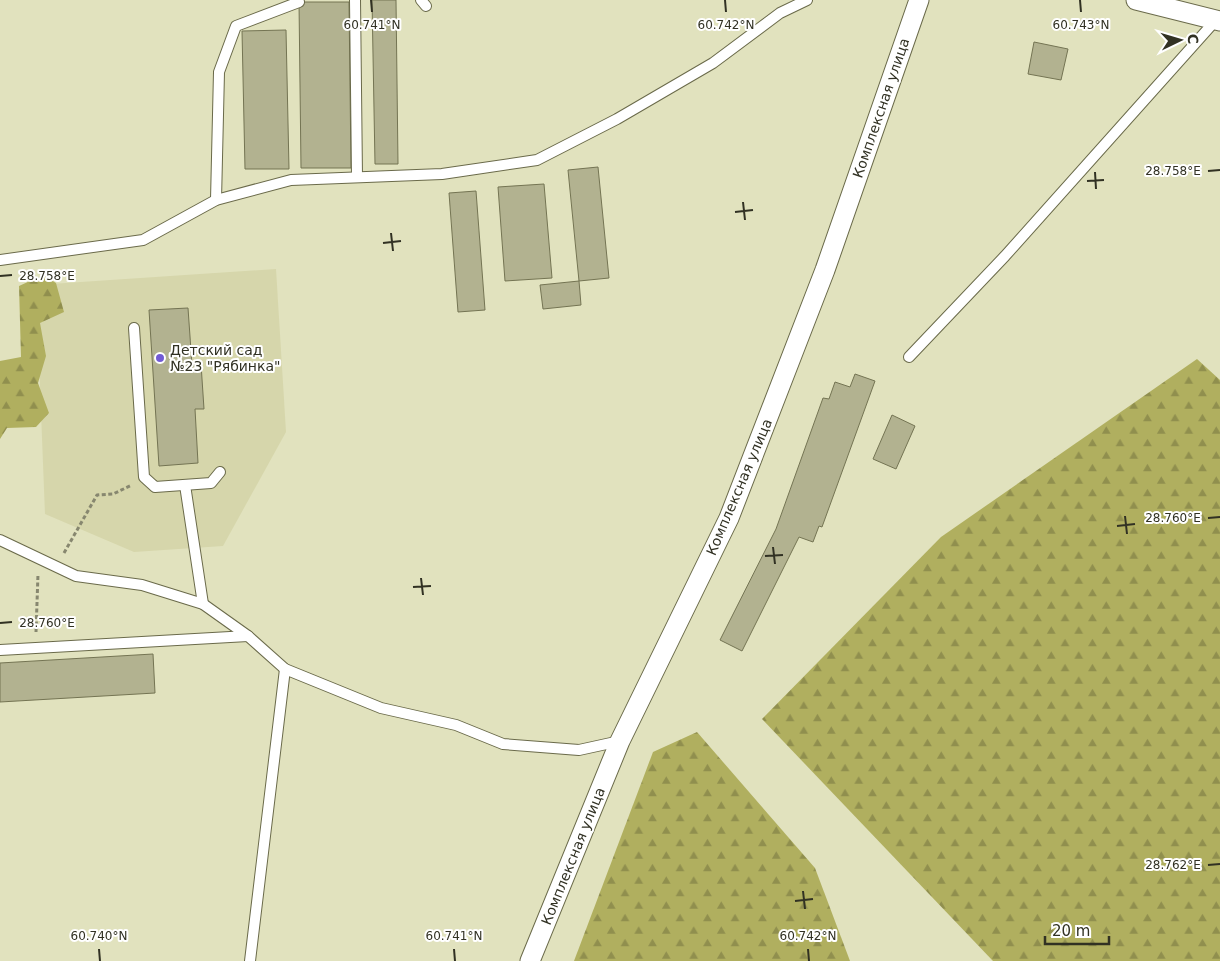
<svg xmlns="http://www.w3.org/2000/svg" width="1220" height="961" viewBox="0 0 1220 961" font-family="'DejaVu Sans',sans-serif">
<defs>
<pattern id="forest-firs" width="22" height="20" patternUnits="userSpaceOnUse" patternTransform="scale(1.25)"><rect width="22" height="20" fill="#b0af5f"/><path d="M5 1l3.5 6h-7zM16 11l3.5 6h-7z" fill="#908f4e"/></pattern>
</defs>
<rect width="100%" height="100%" fill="#e1e2be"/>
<polygon fill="#d6d6ab" points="276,269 286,432 223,546 134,552 45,514 36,285"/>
<g fill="url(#forest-firs)">
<polygon points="43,275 56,283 64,312 40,323 46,356 38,383 49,413 36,427 7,428 0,439 0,361 21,357 19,286"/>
<polygon points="1197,359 1220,380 1220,961 993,961 762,719 941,537"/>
<polygon points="697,732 815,868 850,961 574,961 653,752"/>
</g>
<g fill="#b2b290" stroke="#747453">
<polygon points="372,0 396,0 398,164 375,164"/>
<polygon points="299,2 349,2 351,168 301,168"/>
<polygon points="286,30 289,169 245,169 242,31"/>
<polygon points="1034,42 1068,49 1061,80 1028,74"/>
<polygon points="598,167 609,278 579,281 568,170"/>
<polygon points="544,184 552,278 505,281 498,187"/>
<polygon points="476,191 485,310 458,312 449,193"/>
<polygon points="579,281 581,305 543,309 540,285"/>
<polygon points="188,308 192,365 201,364 204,409 195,409 198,463 159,466 149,310"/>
<polygon points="855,374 875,381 822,527 819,526 813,542 799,537 742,651 720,640 776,529 823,398 829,399 835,382 850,387"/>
<polygon points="892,415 915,426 896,469 873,459"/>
<polygon points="153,654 155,693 0,702 0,663"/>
</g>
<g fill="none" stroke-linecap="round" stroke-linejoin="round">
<defs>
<g id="service">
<polyline points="355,0 357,176"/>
<polyline points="421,0 426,6"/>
<polyline points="216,200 219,72 236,26 299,2"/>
<polyline points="0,260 143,240 216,200 291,180 442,174 537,160 617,119 713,63 780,13 807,0"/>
<polyline points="134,328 144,477 155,487 211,483 220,472"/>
<polyline points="909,357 1005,256 1216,20"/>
<polyline points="185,485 203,604"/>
<polyline points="0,540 76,576 142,585 203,604 248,636 285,669 381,708 456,725 503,744 579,750 620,741"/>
<polyline points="0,650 248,636"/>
<polyline points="250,961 285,669"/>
</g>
<g id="minor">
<polyline points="1136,0 1220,21"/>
<polyline points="530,961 620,741 729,518 825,270 919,0"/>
</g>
</defs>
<use href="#service" stroke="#6a6a4a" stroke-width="12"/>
<use href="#minor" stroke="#6a6a4a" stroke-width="21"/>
<g stroke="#87876f" stroke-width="3" stroke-dasharray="4 2.5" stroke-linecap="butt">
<polyline points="64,553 97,495 113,494 132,485"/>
<polyline points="36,632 38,574"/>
</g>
<use href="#service" stroke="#fff" stroke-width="10"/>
<use href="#minor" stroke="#fff" stroke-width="19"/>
</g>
<path fill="none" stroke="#313123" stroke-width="2" d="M371,0L372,12M725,0L726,12M1080,0L1081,12M1208,171L1220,170M1095,172L1096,189M1087,181L1104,180M743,202L745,220M735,212L753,210M391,233L393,251M383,243L401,241M0,276L12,275M1125,516L1127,534M1208,518L1220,517M1117,526L1135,524M773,547L775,564M765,556L783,555M421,578L423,595M413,587L431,586M0,623L12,622M1208,865L1220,864M803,891L805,909M795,901L813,899M99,949L100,961M454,949L455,961M808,949L809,961"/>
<circle fill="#725bd5" stroke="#fff" stroke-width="2" cx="160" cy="358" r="5"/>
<g text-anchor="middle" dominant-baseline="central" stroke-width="4" stroke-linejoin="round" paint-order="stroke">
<g font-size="14" fill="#313123" stroke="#fff">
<text transform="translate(881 108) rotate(-71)">Комплексная улица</text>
<text transform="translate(739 487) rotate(-67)">Комплексная улица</text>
<text transform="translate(573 856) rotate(-68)">Комплексная улица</text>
</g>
<g font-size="14" fill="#313123" stroke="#fff" text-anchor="start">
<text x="170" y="350">Детский сад<tspan x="170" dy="16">№23 "Рябинка"</tspan></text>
</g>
</g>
<g font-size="12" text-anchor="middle" fill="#313123" stroke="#fff" stroke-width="4" stroke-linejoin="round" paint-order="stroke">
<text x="372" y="29">60.741°N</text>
<text x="726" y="29">60.742°N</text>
<text x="1081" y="29">60.743°N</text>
<text x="1173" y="175">28.758°E</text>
<text x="47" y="280">28.758°E</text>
<text x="1173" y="522">28.760°E</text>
<text x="47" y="627">28.760°E</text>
<text x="1173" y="869">28.762°E</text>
<text x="99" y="940">60.740°N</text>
<text x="454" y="940">60.741°N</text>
<text x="808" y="940">60.742°N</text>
</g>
<g transform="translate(1180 40) rotate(85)" stroke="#ffffff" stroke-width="4" paint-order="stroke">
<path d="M0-4L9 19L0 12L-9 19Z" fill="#313123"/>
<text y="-8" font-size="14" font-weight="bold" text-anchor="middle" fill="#313123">С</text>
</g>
<path d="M1045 936v8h64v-8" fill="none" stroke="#313123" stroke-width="2.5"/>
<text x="1052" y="936" font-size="15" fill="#313123" stroke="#ffffff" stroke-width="4" paint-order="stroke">20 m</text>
</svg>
